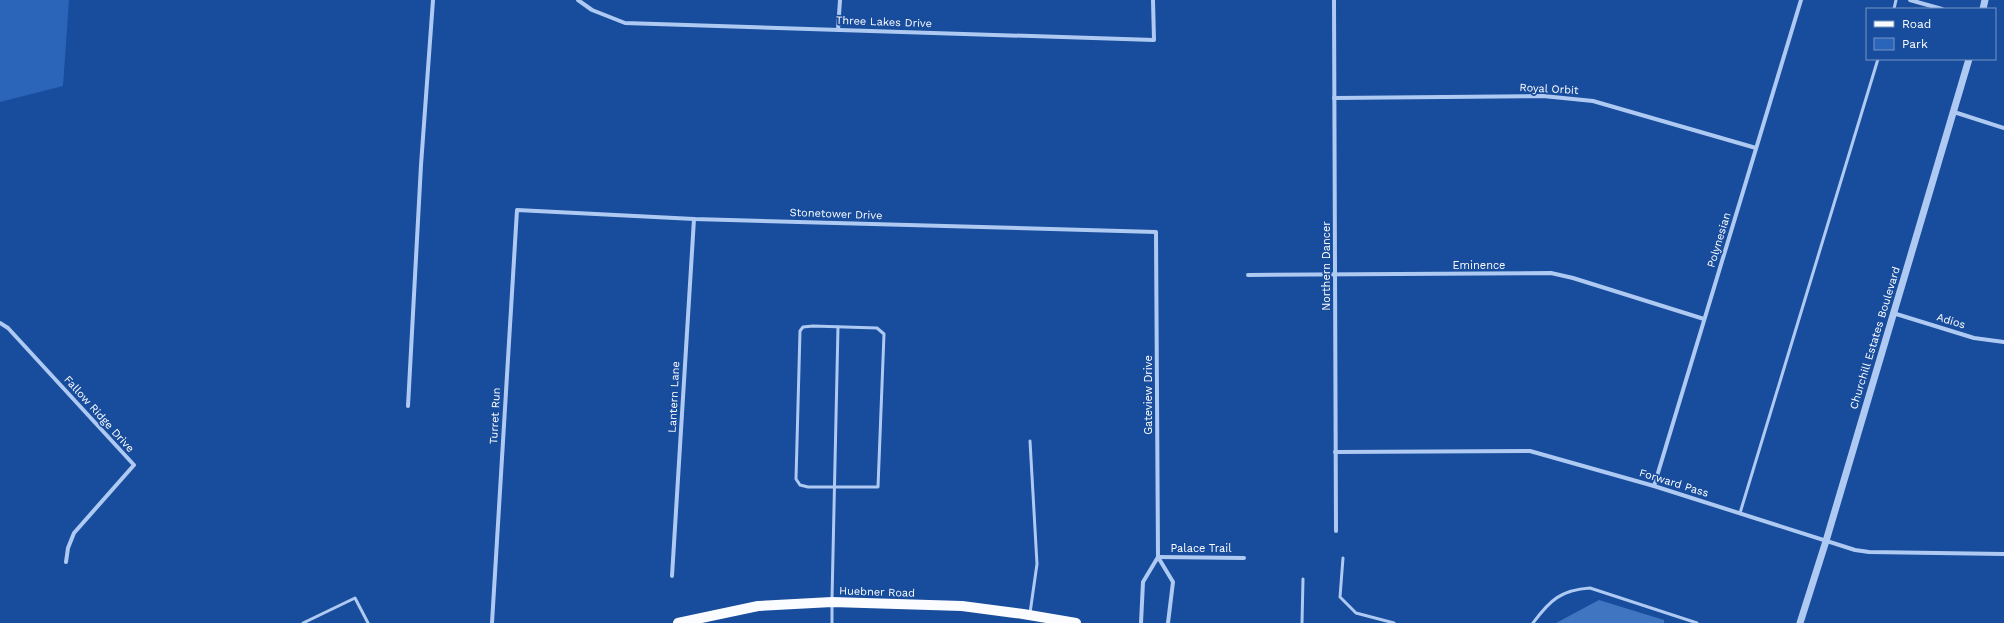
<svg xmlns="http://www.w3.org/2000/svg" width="2004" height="623" viewBox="0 0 2004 623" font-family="'Work Sans',sans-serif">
<rect width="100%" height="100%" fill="#184c9c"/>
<polygon fill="#2b65ba" points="0,0 69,0 63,86 0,102"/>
<polygon fill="#4075c2" points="1599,600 1664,620 1664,623 1556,623"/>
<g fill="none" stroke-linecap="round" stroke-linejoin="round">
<g stroke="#afcaf2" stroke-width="3">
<polyline points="1894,9 1896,0"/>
<polygon points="813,326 877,328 884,334 878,487 808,487 800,485 796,479 800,331 803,327"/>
<polyline points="1740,513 1878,59"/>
<polyline points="1343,558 1340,597 1356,613 1394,623"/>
<polyline points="832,599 838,327"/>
<polyline points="832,605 832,623"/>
<polyline points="1030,613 1037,564 1030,441"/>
<polyline points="303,623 355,598 368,623"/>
<polyline points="1302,623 1303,579"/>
<path d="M1533,623C1550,600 1561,590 1590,588L1697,623"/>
</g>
<g stroke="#afcaf2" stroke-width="4">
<polyline points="578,0 592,10 625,23 1154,40 1153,0"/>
<polyline points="1334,0 1336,531"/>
<polyline points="1910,0 1942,9"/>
<polyline points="838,30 840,0"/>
<polyline points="1334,98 1543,96 1593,101 1756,148"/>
<polyline points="1954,112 2004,128"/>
<polyline points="1248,275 1551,273 1573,278 1704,319"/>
<polyline points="1893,313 1974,338 2004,342"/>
<polyline points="0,323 8,328 134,465 74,533 68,548 66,562"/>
<polyline points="408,406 421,165 433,0"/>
<polyline points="1335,452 1530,451 1654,486 1855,550 1869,552 2004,554"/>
<polyline points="1654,486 1801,0"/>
<polyline points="1158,557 1244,558"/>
<polyline points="672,576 694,219"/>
<polyline points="492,623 517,210 694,219 1156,232 1158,557 1173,582 1168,623"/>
<polyline points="1141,623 1143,582 1158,557"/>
</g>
<g stroke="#afcaf2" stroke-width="7">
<polyline points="1983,9 1985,0"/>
<polyline points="1800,623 1826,541 1969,59"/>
</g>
<polyline stroke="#fafcff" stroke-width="10" points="678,623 758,606 832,602 962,606 1023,614 1076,623"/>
</g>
<g text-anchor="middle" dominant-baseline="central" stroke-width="3.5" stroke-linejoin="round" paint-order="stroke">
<g font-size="11" fill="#fff" stroke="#184c9c">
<text transform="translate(884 22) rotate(2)">Three Lakes Drive</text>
<text transform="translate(1549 89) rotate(3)">Royal Orbit</text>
<text transform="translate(836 214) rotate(2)">Stonetower Drive</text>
<text transform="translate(1719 240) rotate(-73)">Polynesian</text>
<text x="1479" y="265">Eminence</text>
<text transform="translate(1326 266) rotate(-90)">Northern Dancer</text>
<text transform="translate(1951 321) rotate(17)">Adios</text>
<text transform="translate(1875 338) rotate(-73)">Churchill Estates Boulevard</text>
<text transform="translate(1148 395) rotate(-90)">Gateview Drive</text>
<text transform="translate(674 397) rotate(-87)">Lantern Lane</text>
<text transform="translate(99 414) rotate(48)">Fallow Ridge Drive</text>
<text transform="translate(495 416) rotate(-87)">Turret Run</text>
<text transform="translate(1674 483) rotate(17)">Forward Pass</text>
<text x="1201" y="548">Palace Trail</text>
<text transform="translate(877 592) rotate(2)">Huebner Road</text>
</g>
</g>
<rect x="1866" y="8" width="130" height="52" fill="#184c9c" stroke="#7494c4"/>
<rect x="1874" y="21" width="20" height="6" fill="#fafcff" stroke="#7494c4"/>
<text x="1902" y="28" font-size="12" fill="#ffffff">Road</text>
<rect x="1874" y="38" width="20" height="12" fill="#2b65ba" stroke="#7494c4"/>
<text x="1902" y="48" font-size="12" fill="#ffffff">Park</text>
</svg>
